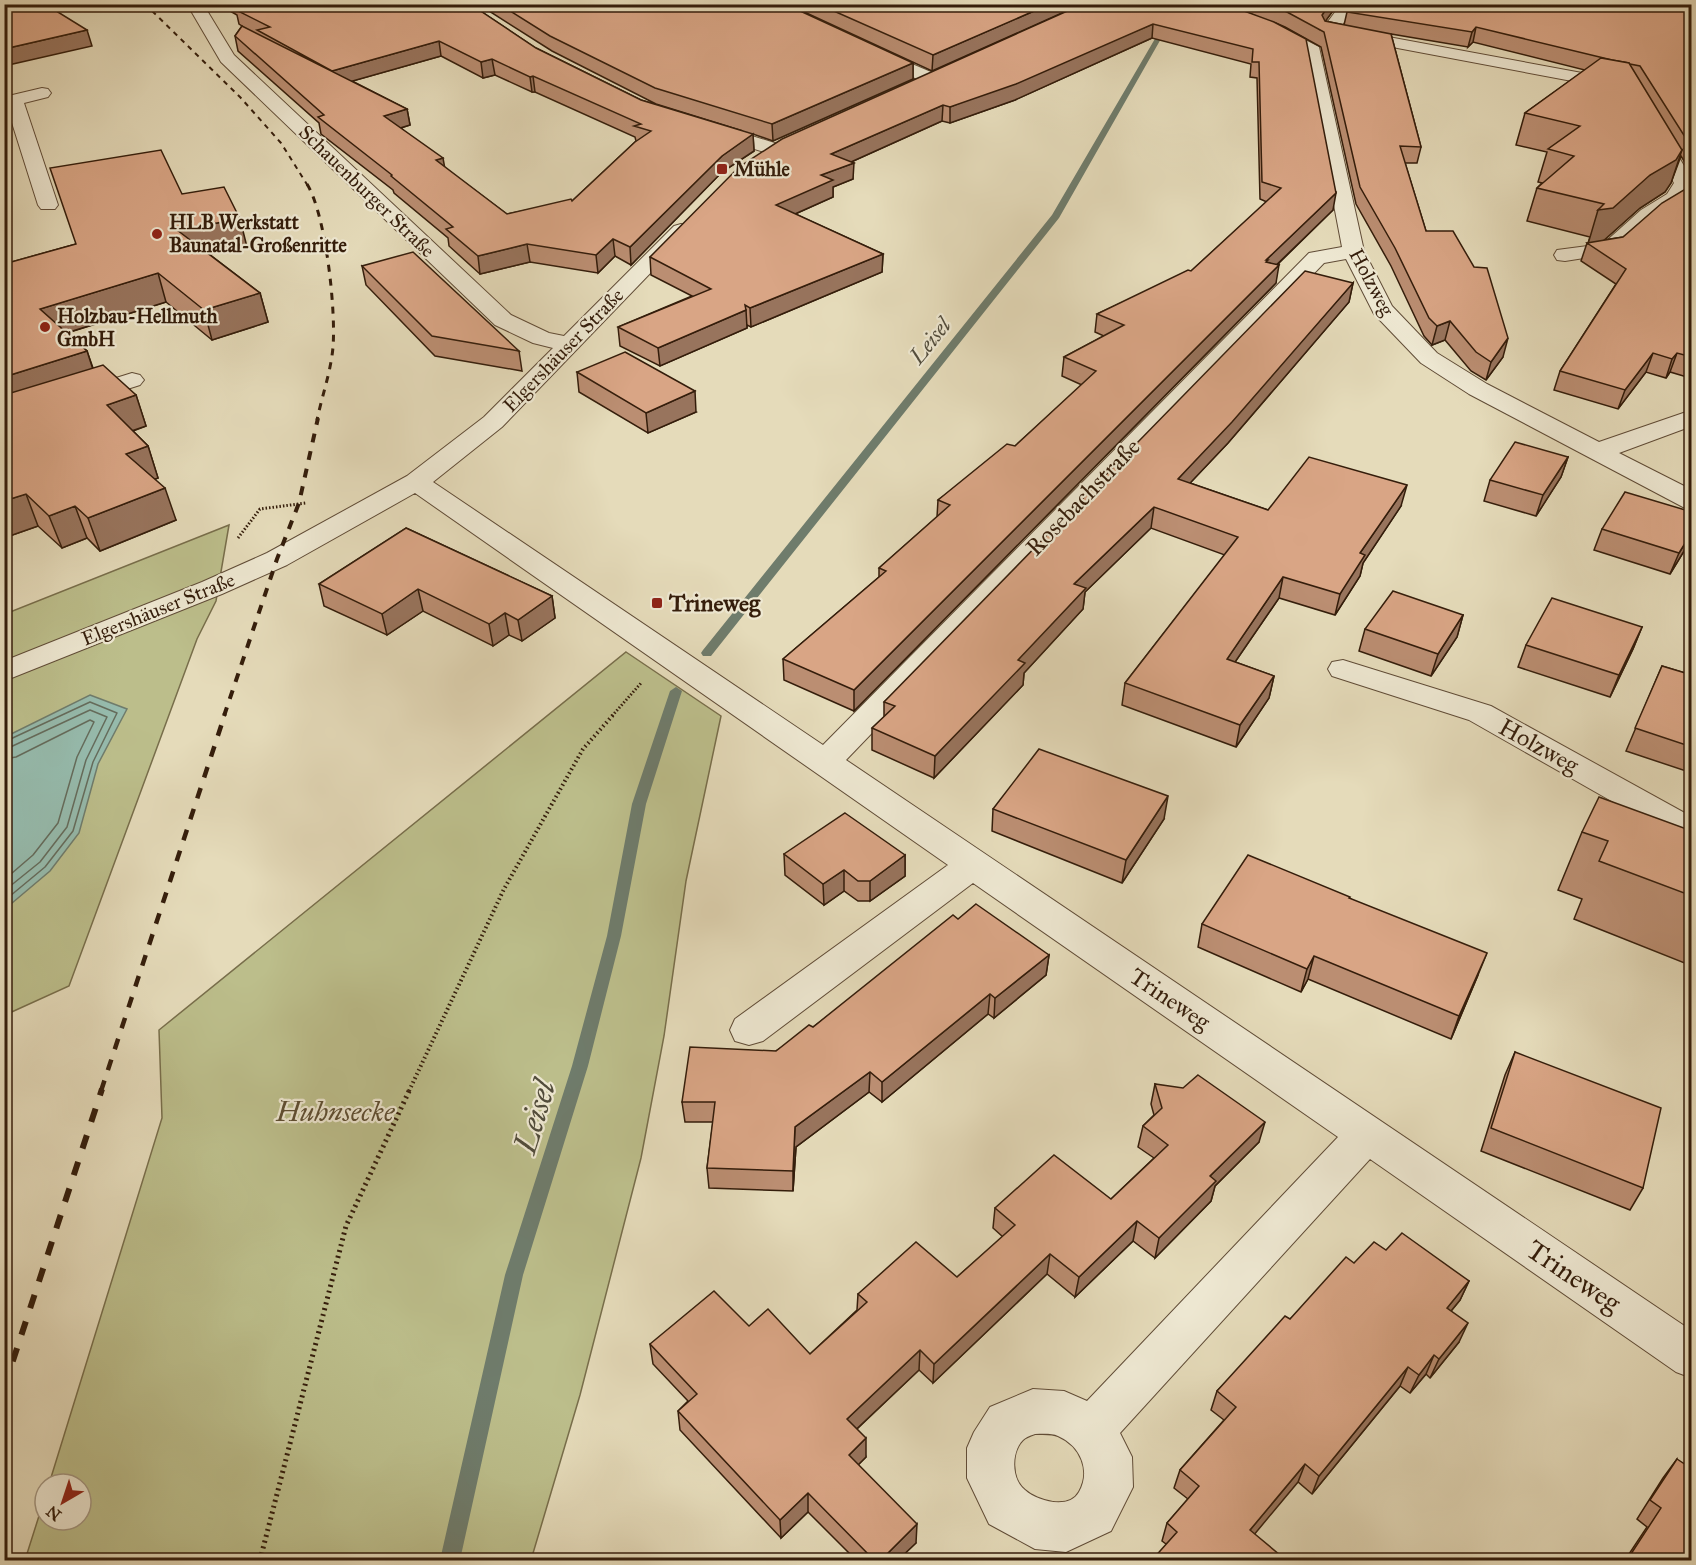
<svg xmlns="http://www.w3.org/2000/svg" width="1696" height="1565" viewBox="0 0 1696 1565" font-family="'IM FELL Great Primer',serif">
<rect width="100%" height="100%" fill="#e5dbba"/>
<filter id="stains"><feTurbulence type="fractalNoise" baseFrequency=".00333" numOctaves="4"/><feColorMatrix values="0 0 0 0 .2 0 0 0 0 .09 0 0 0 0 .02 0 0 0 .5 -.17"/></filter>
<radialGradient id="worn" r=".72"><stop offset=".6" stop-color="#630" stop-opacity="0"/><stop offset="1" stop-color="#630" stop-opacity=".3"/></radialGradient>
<g fill="#bcbe8b" stroke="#786e4b" stroke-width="1.5">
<polygon points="229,525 216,601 197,639 69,986 5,1015 5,614"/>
<polygon points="626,652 721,716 686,881 664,1036 641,1158 580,1395 531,1560 25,1560 45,1497 45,1520 81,1520 81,1484 49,1484 162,1118 159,1030"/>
</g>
<polygon fill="#96bbad" stroke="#6f7c6c" stroke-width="1.5" points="90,695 127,709 98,764 79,833 50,871 5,909 5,737"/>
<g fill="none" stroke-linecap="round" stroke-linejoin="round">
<g stroke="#656c5c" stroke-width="1.5">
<polyline points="4,742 90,702 117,713 93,762 73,831 45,867 4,901"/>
<polyline points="4,750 90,710 107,717 86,760 67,827 40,862 4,891"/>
<polyline points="4,759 16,757 90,720 94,722 77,757 58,823 33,855 4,880"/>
</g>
<g fill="#6f7c6c" fill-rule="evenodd">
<polygon points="1159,35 1162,37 1059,218 711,656 703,656 701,653 703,650 1052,215 1156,37"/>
<polygon points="676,687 682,691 646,804 621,936 588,1066 523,1275 460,1560 440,1560 505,1275 572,1066 607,936 632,804 670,691"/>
</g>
<defs>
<g id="minor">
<path d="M187,4H203L234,55L511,315L549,333L564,336L674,226L681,224L688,226L691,230L688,234L502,427L433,482L823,745L1309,253L1342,247L1305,53L1272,35L1197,7L1196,4H1219L1284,29L1319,47L1364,251L1392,306L1437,353L1487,384L1599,442L1692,410V426L1619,453L1692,490V509L1683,507L1469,394L1421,363L1374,314L1346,259L1324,263L846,760L1692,1331V1378L1676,1372L1370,1159L1120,1433L1132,1457L1133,1487L1111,1531L1066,1552L1035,1549L989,1524L967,1478V1448L974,1432L990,1407L1033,1389L1064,1391L1087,1401L1338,1137L973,883L763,1041L749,1045L735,1041L730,1030L735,1019L948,865L415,493L287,565L222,594L4,681V661L202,582L267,553L407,476L484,417L553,348L533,343L495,325L221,62ZM1035,1434C1042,1434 1052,1433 1058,1436C1081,1446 1091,1471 1079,1492C1069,1510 1037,1501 1025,1490C1011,1479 1011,1452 1023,1440C1026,1437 1032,1435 1035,1434Z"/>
<polygon points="1341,4 1357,4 1340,28 1620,80 1626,81 1629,85 1626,89 1620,90 1323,34 1321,31"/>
<polygon points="872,47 938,75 941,79 938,83 926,83 866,56 864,52 866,48"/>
<polygon points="42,88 48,89 51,93 48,97 24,103 58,205 55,209 41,209 38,205 7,107 4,107 4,97"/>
<polygon points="710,123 781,145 783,149 781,153 774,155 703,133 701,129 703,125"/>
<polygon points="1653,124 1660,126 1692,179 1692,187 1682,202 1655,218 1616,253 1565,261 1557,260 1554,255 1557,250 1603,244 1641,210 1667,194 1674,183 1644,130 1646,126"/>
<polygon points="132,373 140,375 144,380 140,385 4,428 4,413"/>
<polygon points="1343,660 1491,706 1692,817 1692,844 1680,840 1469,720 1332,676 1328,669 1332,662"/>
</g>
</defs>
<use href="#minor" stroke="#604c37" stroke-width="2"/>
<g stroke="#341d0b" stroke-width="3" stroke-dasharray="1.5 2" stroke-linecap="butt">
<polyline points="238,538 260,509 306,503"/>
<polyline points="612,716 642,682"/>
</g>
<polyline stroke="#341d0b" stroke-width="4" stroke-dasharray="1.5 3" stroke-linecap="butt" points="409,1091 504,889 583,749 614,714"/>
<polyline stroke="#341d0b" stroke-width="5" stroke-dasharray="2 4" stroke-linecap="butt" points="260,1560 346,1226 410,1089"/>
<use href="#minor" fill="#eee8d2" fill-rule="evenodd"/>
<polyline stroke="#341d0b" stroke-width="2" stroke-dasharray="5 5" stroke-linecap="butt" points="145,4 240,97 281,143 308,186"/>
<path stroke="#341d0b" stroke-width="3" stroke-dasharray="7 7" stroke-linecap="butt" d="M307,184C326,215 336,310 333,347C331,371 322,396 317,420"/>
<polyline stroke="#341d0b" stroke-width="4" stroke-dasharray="9 9" stroke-linecap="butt" points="224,716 277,559 299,503 318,418"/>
<polyline stroke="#341d0b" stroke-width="4.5" stroke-dasharray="11 11" stroke-linecap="butt" points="101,1091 225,714"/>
<polyline stroke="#341d0b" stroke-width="6" stroke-dasharray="14 14" stroke-linecap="butt" points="4,1388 102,1089"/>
</g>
<g fill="#bb8e72" stroke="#341d0b" stroke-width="1.5" fill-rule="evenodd">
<path d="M218,4H470L536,48L641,100L743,131L656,104L552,51L478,4H785L913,63V79L773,141L753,134L754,151L722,172L631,265L615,256L598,273L530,262L480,274L449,246L448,238L394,193L393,190L321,134L319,123L238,51L235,36L242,26L239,24L237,15ZM441,56L483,78L495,75L532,92H535L635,137L636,141L572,201L507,214L444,167L401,128L410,125L407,109L352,81Z"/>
<polygon points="787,4 1082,4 932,71"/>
<polygon points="1083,4 1256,16 1227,4 1338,4 1325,21 1344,25 1347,12 1692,4 1692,174 1681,156 1671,183 1665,192 1640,208 1604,240 1623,237 1689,187 1692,183 1692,376 1690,378 1670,372 1666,378 1646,372 1618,409 1554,390 1560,371 1616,284 1581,261 1587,243 1588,243 1590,237 1527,221 1537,188 1542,183 1538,182 1547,152 1516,145 1525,113 1585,70 1473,42 1468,47 1391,34 1421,147 1417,163 1405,163 1426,231 1503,357 1486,380 1471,371 1445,340 1432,345 1424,336 1391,266 1356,204 1321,47 1285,27 1276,23 1333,210 1277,265 1276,283 854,711 784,680 783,659 879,577 879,568 937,517 938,500 1015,446 1082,385 1062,376 1064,357 1104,336 1095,332 1097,314 1191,271 1267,202 1260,199 1257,78 1250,77 1251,64 1152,38 1015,100 950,123 942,121 851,162 853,179 833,187 833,197 795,214 883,254 882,272 751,327 747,325 747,328 660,366 620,346 618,327 692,296 651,275 650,257"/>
<polygon points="182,194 247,247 209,254 260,293 268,322 212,340 166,302 67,333 87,351 93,368 136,395 146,426 133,431 148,446 158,478 155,479 176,520 100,551 87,538 62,548 38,526 4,538 4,264 76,244"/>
<polygon points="362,266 519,351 522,371 435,356 366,285"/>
<polygon points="1353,283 1349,302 1228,443 1190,483 1268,510 1401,506 1363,563 1360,576 1335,615 1279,598 1235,662 1274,676 1269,698 1236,747 1122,705 1125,683 1225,555 1151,528 1085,592 1083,609 1024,673 1023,685 934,778 872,750 872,728 884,717 884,702"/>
<polygon points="577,372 696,412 648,433 579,392"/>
<polygon points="1568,457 1561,477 1536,516 1484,501 1490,480"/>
<polygon points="1692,512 1692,538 1670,574 1594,550 1602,529"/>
<polygon points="406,528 552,596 555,618 522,641 509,635 493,646 423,611 387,635 324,606 319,584"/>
<polygon points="1463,615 1457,637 1431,676 1359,651 1365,629"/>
<polygon points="1642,627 1633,649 1610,697 1518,667 1526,645"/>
<polygon points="1662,666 1692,675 1692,773 1626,751"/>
<polygon points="993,809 1164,819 1122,883 992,831"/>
<polygon points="1692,831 1692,966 1574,919 1582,899 1558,890 1582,832"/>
<polygon points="784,854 905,855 905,876 870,901 858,901 844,891 824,905 785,875"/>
<polygon points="1349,898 1478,975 1451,1039 1308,979 1301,992 1198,947 1202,924"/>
<polygon points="958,919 1049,955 1046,975 994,1018 988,1014 882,1102 869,1092 796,1147 793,1191 709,1188 707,1168 713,1122 685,1122 682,1102 776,1051 813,1027"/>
<polygon points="1515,1052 1643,1188 1630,1210 1481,1151 1505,1075"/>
<polygon points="1155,1084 1259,1142 1215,1186 1211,1201 1155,1258 1133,1241 1075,1297 1047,1274 933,1383 919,1370 857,1429 866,1457 858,1465 916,1543 898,1560 856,1560 808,1512 781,1538 680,1430 678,1411 688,1401 653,1364 650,1344 749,1326 810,1354 857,1310 858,1294 957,1277 1003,1237 993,1228 995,1208 1111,1199 1154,1158 1138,1147 1143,1126 1154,1115 1151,1104"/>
<polygon points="1386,1250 1469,1281 1460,1300 1451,1311 1459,1342 1430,1378 1426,1374 1410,1393 1400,1386 1312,1494 1298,1482 1166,1544 1162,1541 1167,1523 1188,1499 1174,1488 1180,1470 1224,1420 1211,1410 1217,1391 1290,1319 1354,1263"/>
<polygon points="1677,1459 1692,1560 1625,1560 1647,1527 1637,1519 1663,1478"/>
</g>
<g fill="#98745d" stroke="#341d0b" stroke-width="1.5">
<polygon points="1050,4 1082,4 932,71 933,55"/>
<polygon points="1330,4 1338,4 1319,30 1322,15"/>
<polygon points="1153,24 1152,38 1015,100 950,123 950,107"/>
<polygon points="1476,27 1473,42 1468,47 1472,32"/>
<polygon points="87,30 92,46 4,66 4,49"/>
<polygon points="439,41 441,56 335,86 332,71"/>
<polygon points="492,59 495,75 483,78 481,62"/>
<polygon points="913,63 913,79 773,141 772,124"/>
<polygon points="533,76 535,92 532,92 530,77"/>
<polygon points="943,105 942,121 831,171 831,154"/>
<polygon points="407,109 410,125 387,132 384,116"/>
<polygon points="753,134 754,151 722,172 631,265 630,247 722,156"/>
<polygon points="1682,150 1671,183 1665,192 1640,208 1602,242 1588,244 1598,210 1650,175"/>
<polygon points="443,158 446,175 436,160"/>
<polygon points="854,163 853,179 833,187 833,197 777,222 776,205 821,175"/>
<polygon points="1336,193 1333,210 1266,275 1266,260"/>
<polygon points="240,219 247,247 185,258 177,230"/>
<polygon points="613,239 615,256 598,273 596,255"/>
<polygon points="527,244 530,262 480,274 478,256"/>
<polygon points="883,254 882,272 751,327 750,308"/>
<polygon points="1279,265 1276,283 854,711 854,690"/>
<polygon points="158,273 166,302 50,338 40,309"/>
<polygon points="1353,283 1349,302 1228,443 1175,499 1178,479"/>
<polygon points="260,293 268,322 212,340 204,310"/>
<polygon points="746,310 747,328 660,366 658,348"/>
<polygon points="1450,321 1445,340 1432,345 1437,326"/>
<polygon points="1508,338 1503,357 1486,380 1491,362"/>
<polygon points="87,351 97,382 4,412 4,377"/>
<polygon points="1653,353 1646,372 1618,409 1625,390"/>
<polygon points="1677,353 1670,372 1666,378 1672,359"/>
<polygon points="695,391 696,412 648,433 646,413"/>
<polygon points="136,395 146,426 117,436 107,405"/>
<polygon points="148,446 158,478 136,486 126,454"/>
<polygon points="1568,457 1561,477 1536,516 1543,495"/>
<polygon points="1407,485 1401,506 1363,563 1360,576 1335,615 1340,594 1360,553"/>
<polygon points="165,488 176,520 100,551 88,518"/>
<polygon points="26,494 38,526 4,538 4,501"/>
<polygon points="75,506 87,538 62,548 49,516"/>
<polygon points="1154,507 1151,528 1085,592 1083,609 1024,673 1023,685 934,778 935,756 1018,660 1074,584"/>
<polygon points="1692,532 1692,538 1670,574 1679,553"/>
<polygon points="1283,577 1279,598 1222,681 1227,659"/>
<polygon points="418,589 423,611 387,635 382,614"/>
<polygon points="552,596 555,618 522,641 518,620"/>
<polygon points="505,613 509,635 493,646 489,624"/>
<polygon points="1463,615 1457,637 1431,676 1438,654"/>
<polygon points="1642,627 1633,649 1610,697 1619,675"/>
<polygon points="1274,676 1269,698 1236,747 1240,725"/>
<polygon points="1168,796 1164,819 1122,883 1126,860"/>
<polygon points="905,855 905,876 870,901 870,881"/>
<polygon points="844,870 844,891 824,905 823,884"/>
<polygon points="1487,953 1478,975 1451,1039 1459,1016"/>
<polygon points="1049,955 1046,975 994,1018 995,998"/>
<polygon points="1314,956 1308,979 1301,992 1307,969"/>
<polygon points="990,994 988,1014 882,1102 882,1082"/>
<polygon points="870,1072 869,1092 796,1147 793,1191 793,1171 795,1127"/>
<polygon points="1265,1122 1259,1142 1215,1186 1211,1201 1155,1258 1159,1238 1210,1176"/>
<polygon points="1137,1221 1133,1241 1075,1297 1079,1277"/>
<polygon points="1050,1254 1047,1274 933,1383 934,1364"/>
<polygon points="1469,1281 1460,1300 1438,1327 1447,1308"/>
<polygon points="1468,1323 1459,1342 1430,1378 1439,1359"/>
<polygon points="920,1350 919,1370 847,1438 847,1419"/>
<polygon points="1434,1355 1426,1374 1410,1393 1419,1375"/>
<polygon points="1408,1367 1400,1386 1312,1494 1319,1476"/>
<polygon points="866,1438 866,1457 849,1474 849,1455"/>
<polygon points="1305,1464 1298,1482 1243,1548 1250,1530"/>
<polygon points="808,1493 808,1512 781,1538 780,1520"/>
<polygon points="917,1524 916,1543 898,1560 881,1560"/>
</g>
<g fill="#d9a585" stroke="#341d0b" stroke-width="1.5">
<polygon points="4,4 45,4 87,30 4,49"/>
<polygon points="242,4 470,4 536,48 641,100 753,134 722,156 630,247 613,239 596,255 527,244 478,256 446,229 453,227 391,176 392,175 318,117 324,115 235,36 242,26 407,109 384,116 443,158 436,160 507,214 571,199 572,201 635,142 651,131 634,126 641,124 533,76 530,77 492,59 481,62 439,41 332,71 257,30 270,27 236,10 247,7"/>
<polygon points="499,4 785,4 913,63 772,124 655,88 550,36"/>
<polygon points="818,4 1050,4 933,55"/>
<polygon points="1083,4 1225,4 1274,22 1306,39 1336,193 1266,260 1268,260 1266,262 1279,265 854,690 783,659 886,571 879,568 950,505 938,500 1007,444 1015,446 1096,371 1064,357 1124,325 1097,314 1188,270 1191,271 1281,188 1262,182 1259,62 1252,62 1253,49 1153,24 1016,84 950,107 943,105 831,154 854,163 821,175 833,180 776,205 883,254 750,308 745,305 746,310 658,348 618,327 711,289 650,257 739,167 782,139"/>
<polygon points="1267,4 1330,4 1322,15 1325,21 1391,34 1421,147 1400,146 1426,231 1453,231 1474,267 1487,268 1508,338 1491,362 1476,352 1450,321 1437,326 1429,318 1395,248 1360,187 1324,32 1287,12"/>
<polygon points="1352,4 1692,4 1692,148 1640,66 1630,64 1629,63 1612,60 1476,27 1472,32 1347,12"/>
<polygon points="1601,58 1629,63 1682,150 1676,160 1650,175 1613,208 1598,210 1604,204 1537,188 1574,156 1548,149 1580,126 1525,113"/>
<polygon points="161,150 182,194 224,187 240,219 177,230 260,293 204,310 158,273 40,309 87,351 4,377 4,264 76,244 50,168"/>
<polygon points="1692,183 1692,357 1677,353 1672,359 1653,353 1625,390 1560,371 1626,269 1587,243 1623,237 1662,203 1689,187"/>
<polygon points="413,252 519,351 432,336 362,266"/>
<polygon points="1305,271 1353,283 1232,422 1178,479 1268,510 1309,457 1407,485 1360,553 1365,555 1340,594 1283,577 1227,659 1274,676 1240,725 1125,683 1238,537 1154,507 1074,584 1086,588 1018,660 1025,663 935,756 872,728 895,706 884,702"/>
<polygon points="625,352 695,391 646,413 577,372"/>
<polygon points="103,365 136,395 107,405 148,446 126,454 165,488 88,518 75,506 49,516 26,494 4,501 4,395"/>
<polygon points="1515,442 1568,457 1543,495 1490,480"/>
<polygon points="1625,492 1692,512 1692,532 1679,553 1602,529"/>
<polygon points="406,528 552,596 518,620 505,613 489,624 418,589 382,614 319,584"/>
<polygon points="1393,591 1463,615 1438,654 1365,629"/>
<polygon points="1552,598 1642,627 1619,675 1526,645"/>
<polygon points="1662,666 1692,675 1692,747 1635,728"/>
<polygon points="1039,749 1168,796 1126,860 993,809"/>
<polygon points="1599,797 1692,831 1692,896 1599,861 1608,841 1582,832"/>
<polygon points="845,813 905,855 870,881 858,881 844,870 823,884 784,854"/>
<polygon points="1248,855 1350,897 1349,898 1487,953 1459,1016 1314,956 1307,969 1202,924"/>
<polygon points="976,904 1049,955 995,998 990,994 882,1082 870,1072 795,1127 793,1171 707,1168 715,1102 682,1102 690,1047 776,1051 809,1025 813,1027 953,915 958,919"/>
<polygon points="1515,1052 1661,1108 1643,1188 1491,1128"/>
<polygon points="1198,1075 1265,1122 1210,1176 1216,1181 1159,1238 1137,1221 1079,1277 1050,1254 934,1364 920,1350 847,1419 866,1438 849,1455 917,1524 881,1560 874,1560 808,1493 780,1520 678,1411 697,1394 650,1344 714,1291 749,1326 768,1309 810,1354 867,1302 858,1294 916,1242 957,1277 1015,1225 995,1208 1054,1155 1111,1199 1168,1145 1143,1126 1162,1108 1155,1084 1183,1088"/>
<polygon points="1402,1233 1469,1281 1447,1308 1468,1323 1439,1359 1434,1355 1419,1375 1408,1367 1319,1476 1305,1464 1250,1530 1286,1560 1152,1560 1177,1532 1167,1523 1199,1486 1180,1470 1236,1407 1217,1391 1285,1316 1290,1319 1346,1257 1354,1263 1374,1242 1386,1250"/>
<polygon points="1677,1459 1692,1469 1692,1560 1627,1560 1661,1508 1650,1500"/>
</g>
<g fill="#8f2418" stroke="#eee8d2" stroke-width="2">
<rect x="716" y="163" width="12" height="12" rx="3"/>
<circle cx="157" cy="234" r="6"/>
<circle cx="45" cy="327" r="6"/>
<rect x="651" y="597" width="12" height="12" rx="3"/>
</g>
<g text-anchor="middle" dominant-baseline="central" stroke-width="4.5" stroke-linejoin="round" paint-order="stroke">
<g font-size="20" font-weight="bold" fill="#341d0b" stroke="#eee8d2" text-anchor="start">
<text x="734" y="169">Mühle</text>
<text x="169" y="222">HLB Werkstatt<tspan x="169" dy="23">Baunatal-Großenritte</tspan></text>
<text x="57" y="316">Holzbau-Hellmuth<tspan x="57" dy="23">GmbH</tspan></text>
</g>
<g font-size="20" fill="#341d0b" stroke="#eee8d2">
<text transform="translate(367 191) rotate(44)">Schauenburger Straße</text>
<text transform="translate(1372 282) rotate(62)">Holzweg</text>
<text transform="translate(563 350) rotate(-46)">Elgershäuser Straße</text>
<text transform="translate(158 609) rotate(-22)">Elgershäuser Straße</text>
</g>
<g font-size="22" font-style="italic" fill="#514c3c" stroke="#eee8d2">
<text transform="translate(930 341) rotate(-51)">Leisel</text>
</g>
<g font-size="24" fill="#341d0b" stroke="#eee8d2">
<text transform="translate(1083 497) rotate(-46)">Rosebachstraße</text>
<text transform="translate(1539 746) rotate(29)">Holzweg</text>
<text transform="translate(1170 999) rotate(34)">Trineweg</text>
</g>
<g font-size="24" font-weight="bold" fill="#341d0b" stroke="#eee8d2" text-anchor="start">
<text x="669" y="603">Trineweg</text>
</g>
<g font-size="28" font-style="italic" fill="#5d4d31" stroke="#eee8d2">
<text x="335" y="1111">Huhnsecke</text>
</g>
<g font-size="28" fill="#341d0b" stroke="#eee8d2">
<text transform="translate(1574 1276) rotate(34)">Trineweg</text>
</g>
<g font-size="32" font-style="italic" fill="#514c3c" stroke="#eee8d2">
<text transform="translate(535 1117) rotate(-73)">Leisel</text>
</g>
</g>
<rect width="1696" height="1565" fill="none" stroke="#e5dbba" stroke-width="24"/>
<rect x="6" y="6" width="1684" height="1553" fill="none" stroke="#341d0b" stroke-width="3"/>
<rect x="12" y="12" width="1672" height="1541" fill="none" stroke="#341d0b" stroke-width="1.5"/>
<g transform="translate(63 1502) rotate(219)"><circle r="28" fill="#eee8d2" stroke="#a49782" stroke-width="1.5"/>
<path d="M0-4.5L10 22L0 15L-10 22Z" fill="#8f2418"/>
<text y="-9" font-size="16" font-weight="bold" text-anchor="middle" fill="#341d0b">N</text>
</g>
<rect width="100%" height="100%" filter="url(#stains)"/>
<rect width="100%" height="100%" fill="url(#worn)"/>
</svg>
